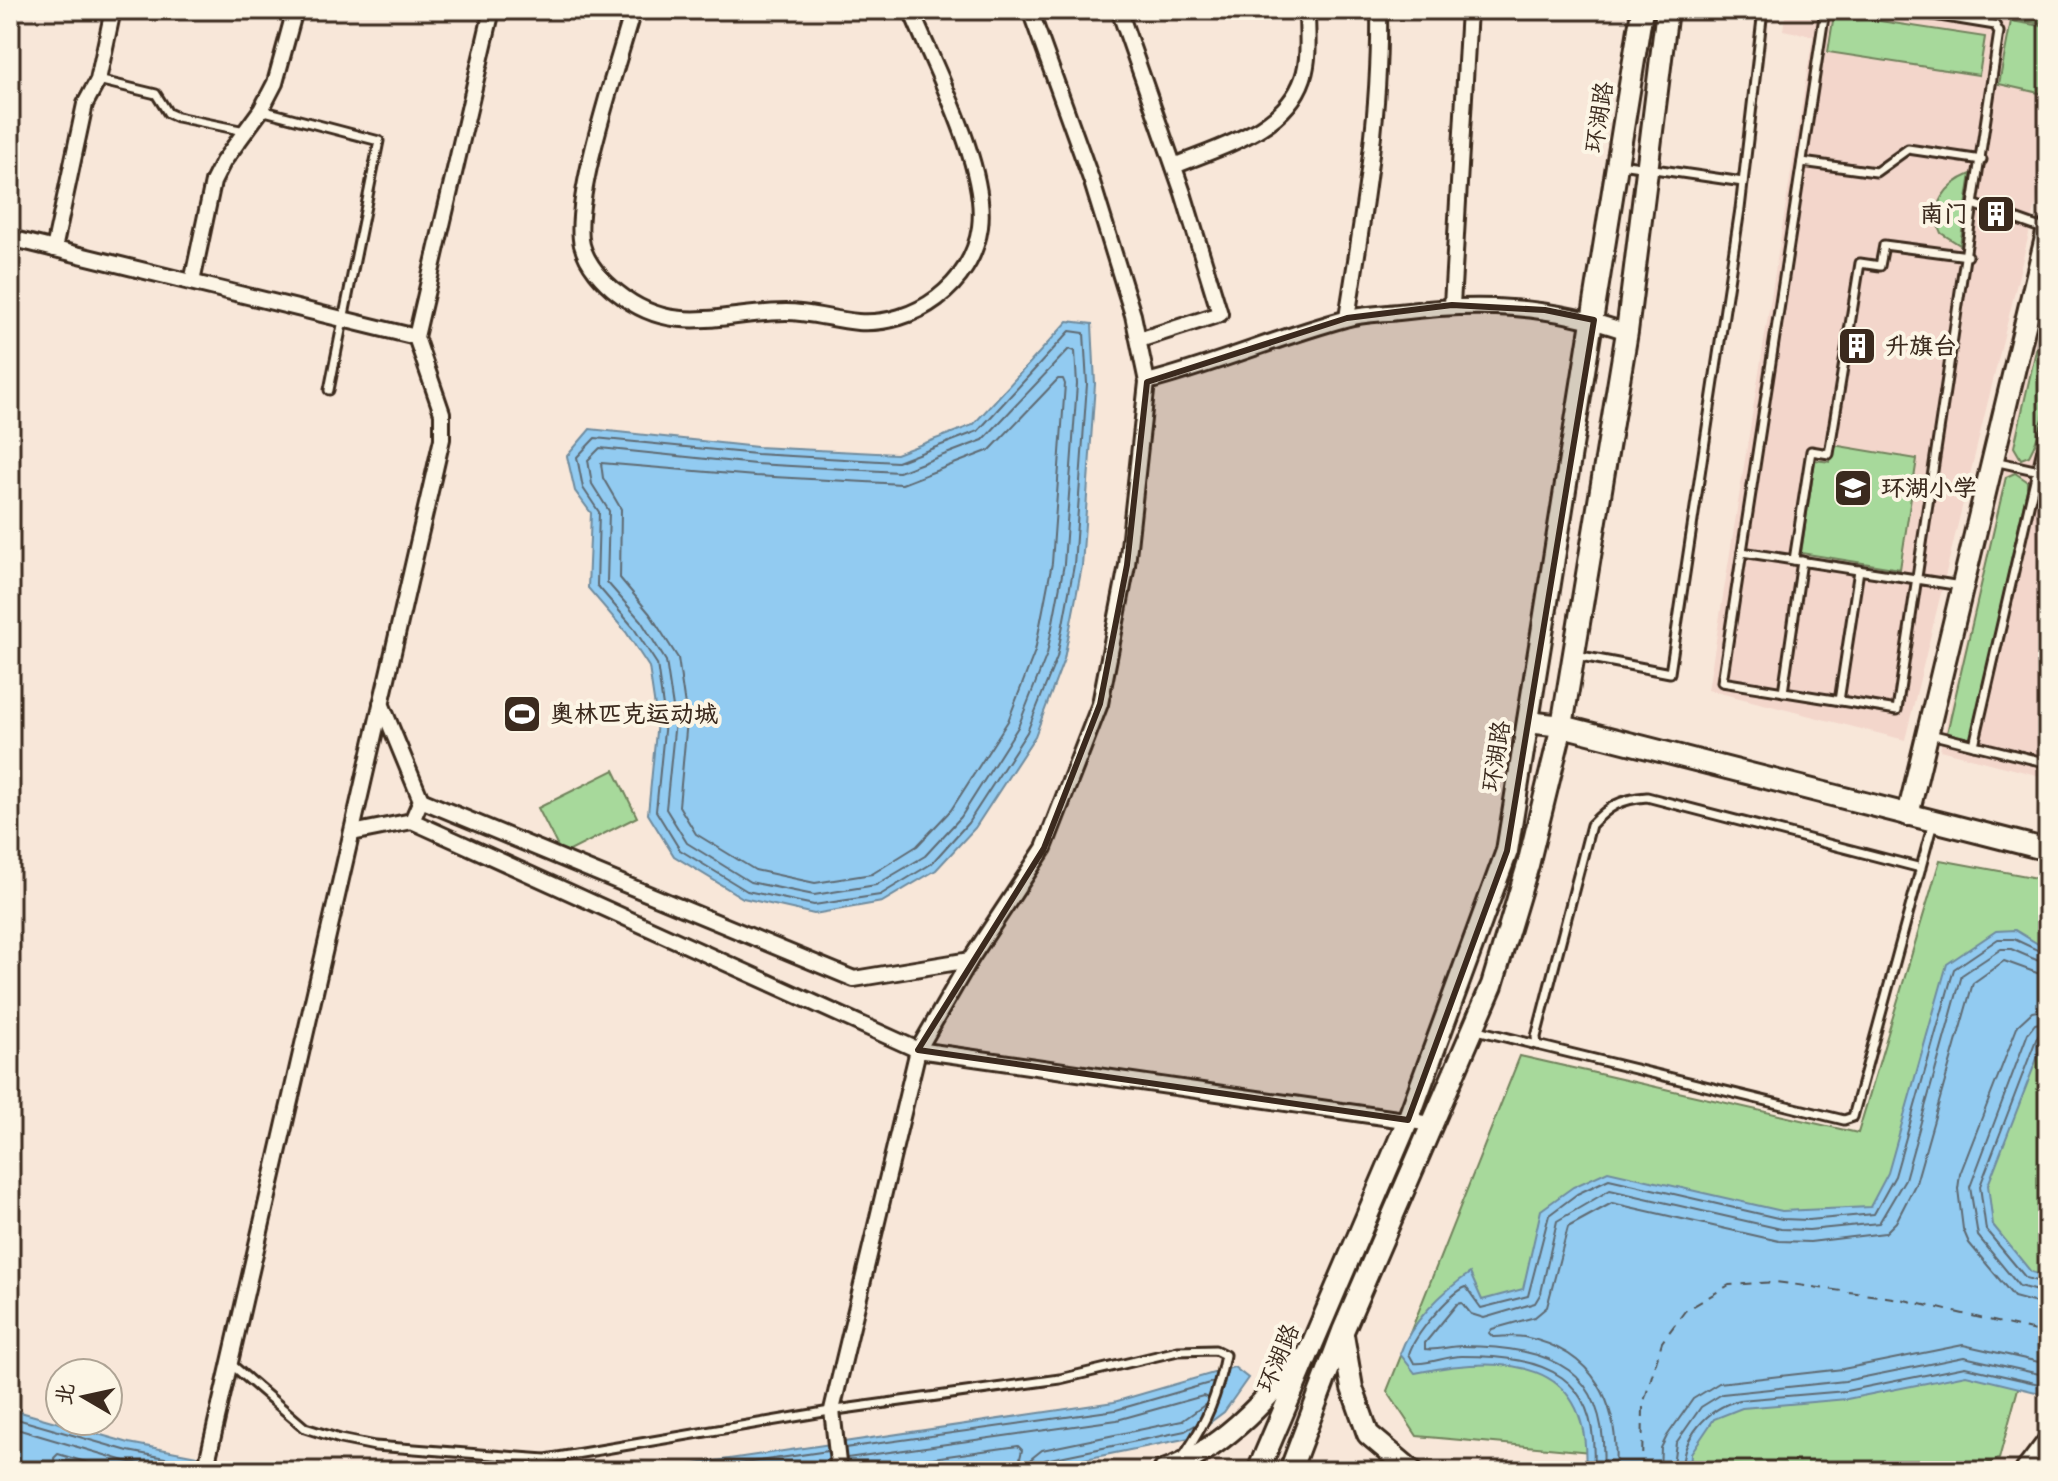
<svg xmlns="http://www.w3.org/2000/svg" width="2058" height="1481" viewBox="0 0 2058 1481" font-family="'Comic Neue','LXGW WenKai TC',sans-serif">
<rect width="100%" height="100%" fill="#f8e7d9"/>
<filter id="ink" filterUnits="userSpaceOnUse"><feTurbulence type="fractalNoise" baseFrequency=".0125" numOctaves="2"/><feDisplacementMap in="SourceGraphic" scale="16" xChannelSelector="R" yChannelSelector="G"/><feConvolveMatrix kernelMatrix="1 2 1 2 8 2 1 2 1" color-interpolation-filters="sRGB"/></filter>
<g filter="url(#ink)">
<g fill="#f3d6cb">
<polygon points="1786,10 2048,10 2048,144 2040,189 1905,740 1708,690 1813,36 1783,30"/>
<polygon points="2048,286 2048,778 1940,750"/>
</g>
<g fill="#a7d99b" stroke="#71825c" stroke-width="2">
<polygon points="1958,10 2048,10 2048,25"/>
<polygon points="1834,14 1985,37 1979,75 1828,52"/>
<polygon points="2011,21 2048,27 2048,95 1999,84"/>
<path d="M1971,174L1960,245L1941,233C1928,206 1946,184 1971,174Z"/>
<path d="M2048,297C2048,349 2055,409 2029,456L2021,459L2014,447Z"/>
<polygon points="1833,445 1917,459 1900,569 1801,553 1815,460 1830,462"/>
<polygon points="2015,473 2027,481 2027,490 1971,739 1947,733 2006,477"/>
<polygon points="614,770 637,817 562,855 538,808"/>
<polygon points="1940,860 2048,880 2048,1277 1999,1459 1968,1471 1798,1471 1417,1436 1387,1391 1520,1056 1858,1133"/>
</g>
<g fill="#92cbf1" stroke="#6f8b9d" stroke-width="2">
<polygon points="1068,321 1092,324 1095,384 1082,566 1064,659 1035,736 975,828 936,870 882,902 814,914 743,898 674,856 648,814 657,721 649,667 626,632 588,588 591,513 575,491 567,456 590,429 757,447 896,454 973,425"/>
<path d="M2015,930L2048,950V1030L1988,1185L1993,1225L2031,1272L2048,1277V1395L1966,1375L1847,1399L1742,1408L1714,1419L1691,1453L1690,1471H1585C1593,1356 1502,1355 1415,1373L1400,1354C1410,1323 1443,1291 1470,1273L1482,1300L1523,1289L1541,1210L1573,1187L1608,1171L1782,1211L1870,1207L1888,1173L1947,964L1996,931Z"/>
<polygon points="1234,1367 1248,1378 1224,1412 1189,1438 1026,1471 648,1471 1114,1402"/>
<polygon points="10,1409 129,1443 276,1471 38,1471 10,1463"/>
</g>
<g fill="none" stroke-linecap="round" stroke-linejoin="round">
<g stroke="#5e6a72" stroke-width="2">
<polygon points="1070,331 1084,333 1087,384 1074,565 1057,657 1027,732 968,823 931,864 880,895 814,905 747,891 680,850 656,811 665,721 657,664 633,627 597,585 599,512 583,488 577,457 595,438 756,454 897,462 978,431"/>
<polygon points="1069,349 1075,351 1077,384 1064,564 1047,654 1018,727 961,817 925,856 876,885 814,895 750,882 687,843 666,809 675,721 666,661 641,621 607,582 609,511 592,484 588,460 600,448 755,464 899,472 983,440"/>
<polygon points="1058,379 1063,379 1065,384 1052,563 1035,651 1008,721 951,810 917,846 872,874 815,883 755,870 696,834 679,806 687,720 678,658 650,614 620,578 621,509 603,478 601,463 755,476 902,484 990,450"/>
<polyline points="2048,1009 2032,1012 2018,1025 1960,1174 1958,1189 1963,1229 1969,1243 2014,1297 2048,1306"/>
<polyline points="2048,1021 2035,1024 2028,1033 1970,1187 1978,1236 2019,1286 2048,1294"/>
<polyline points="2048,1031 2037,1037 1980,1186 1986,1230 2026,1278 2048,1284"/>
<polyline points="10,1417 128,1451 197,1464"/>
<polyline points="10,1427 125,1461 179,1471"/>
<polyline points="845,1448 1116,1410 1213,1382"/>
<polyline points="847,1458 1117,1420 1203,1396 1208,1398"/>
<polyline points="848,1470 1018,1446 1022,1450 1017,1471"/>
<polyline points="56,1471 54,1458 58,1454 117,1471"/>
<polyline points="690,1471 828,1451"/>
<polyline points="1029,1471 1032,1458 1042,1450 1182,1421 1206,1404"/>
<polyline points="1039,1471 1045,1460 1185,1431 1197,1424"/>
<path d="M1593,1471C1601,1375 1546,1356 1462,1356C1446,1356 1428,1365 1414,1363L1409,1354C1414,1336 1449,1294 1466,1287L1481,1308L1528,1296L1549,1215L1577,1194L1609,1179L1782,1219L1809,1220L1874,1214L1895,1176L1954,969L1998,939H2014L2048,955"/>
<path d="M1603,1471C1610,1368 1552,1347 1462,1346C1449,1346 1437,1351 1425,1349V1343L1457,1304L1462,1303L1471,1314L1484,1318L1535,1303L1541,1293L1557,1221L1610,1190L1781,1229L1809,1230L1879,1223L1905,1179L1962,975L2001,949H2011L2048,965"/>
<path d="M1615,1471C1620,1404 1595,1351 1524,1337C1514,1335 1503,1337 1493,1337L1489,1333L1492,1329L1535,1317L1547,1307L1568,1227L1612,1203L1779,1241L1810,1242L1885,1233L1896,1222L1916,1183L1973,983L2004,961L2048,977"/>
<polyline points="1660,1471 1661,1448 1667,1436 1693,1399 1719,1383 1843,1369 1963,1345 2048,1364"/>
<polyline points="1672,1471 1676,1443 1701,1407 1722,1394 1845,1381 1964,1357 2048,1376"/>
<path d="M1682,1471C1682,1437 1707,1408 1740,1400L1846,1391L1965,1367L2048,1386"/>
</g>
<polyline stroke="#515253" stroke-width="2" stroke-dasharray="10 8" stroke-linecap="butt" points="1642,1471 1643,1405 1662,1342 1685,1311 1729,1285 1776,1282 1900,1299 2048,1334"/>
<defs>
<g id="lane">
<polyline points="1825,10 1722,682 1897,710 1999,32 1995,25 1903,10"/>
<polyline points="98,80 156,94 168,113 177,117 245,131"/>
<polyline points="261,110 379,141 329,390"/>
<polyline points="1802,162 1876,172 1908,149 1982,160"/>
<polyline points="1620,164 1743,182"/>
<polyline points="1976,205 2046,230"/>
<polyline points="2048,423 1974,745 2048,763"/>
<polyline points="1994,461 2048,473"/>
<polyline points="1742,552 1961,586"/>
<polyline points="1794,560 1811,451 1829,454 1860,263 1880,266 1884,245 1968,256"/>
<polyline points="1576,655 1670,673 1740,209 1763,10"/>
<polyline points="1783,692 1802,561"/>
<polyline points="1839,701 1859,570"/>
<polyline points="1930,734 1974,745"/>
<path d="M1921,868L1647,797C1621,799 1609,806 1591,825L1536,1037L1537,1045L1844,1120L1853,1117L1933,823"/>
<polyline points="1477,1030 1537,1045"/>
<path d="M231,1364L305,1428L340,1439L375,1446L546,1459L836,1410L1060,1379L1178,1351L1215,1350L1225,1355C1217,1397 1208,1419 1185,1454"/>
</g>
<g id="street">
<path d="M633,10C619,61 571,200 582,245C587,264 603,282 618,293C674,338 723,312 786,312C810,312 834,320 858,322C914,326 972,286 980,227C988,167 934,67 911,10"/>
<polyline points="1119,10 1183,193 1220,314 1139,340"/>
<path d="M1174,166C1219,147 1285,131 1303,78C1310,58 1307,31 1307,10"/>
<polyline points="10,238 416,337"/>
<polyline points="54,249 85,104 98,80 113,10"/>
<polyline points="192,282 213,182 223,162 261,110 275,83 295,10"/>
<polyline points="1452,305 1469,10"/>
<path d="M1347,318C1363,216 1381,113 1379,10"/>
<path d="M1147,382C1214,365 1278,337 1345,319C1362,314 1381,314 1399,312C1478,302 1552,305 1627,332"/>
<polyline points="381,703 421,800 412,821"/>
<polyline points="421,800 854,979 970,960"/>
<polyline points="352,833 412,821 918,1050 970,960 1044,848 1100,704 1127,565 1147,382 1133,315 1091,179 1030,10"/>
<polyline points="205,1471 442,439 442,413 416,337 492,10"/>
<polyline points="839,1471 832,1410 918,1050 1432,1124"/>
</g>
<g id="secondary">
<polyline points="1528,722 1562,726 2048,850"/>
<polyline points="1908,815 2048,229"/>
<polyline points="1343,1335 1352,1388 1368,1434 1412,1471"/>
<path d="M1164,1471C1219,1451 1262,1405 1299,1360"/>
<polyline points="1258,1471 1408,1120 1507,851 1642,10"/>
<polyline points="1290,1471 1343,1331 1492,985 1528,865 1562,726 1627,332 1667,10"/>
<polyline points="2026,1471 2048,1442"/>
</g>
</defs>
<use href="#lane" stroke="#3b2a1e" stroke-width="13"/>
<use href="#street" stroke="#3b2a1e" stroke-width="20"/>
<use href="#secondary" stroke="#3b2a1e" stroke-width="26"/>
<use href="#lane" stroke="#fcf5e5" stroke-width="7"/>
<use href="#street" stroke="#fcf5e5" stroke-width="14"/>
<use href="#secondary" stroke="#fcf5e5" stroke-width="20"/>
</g>
</g>
<path fill="#3b2a1e" fill-opacity="0.2" stroke="#3b2a1e" stroke-width="6" stroke-linejoin="round" d="M1452,305L1545,310L1594,320L1507,851L1408,1120L918,1050L1044,848L1100,704L1127,565L1147,382L1347,318Z"/>
<defs>
<symbol id="building-square" viewBox="-11 -11 22 22"><rect x="-9" y="-9" width="18" height="18" rx="4" fill="#3b2a1e" stroke="#fcf5e5"/><path d="M-4-6H4V6H1V3H-1V6H-4ZM-2.5-4.3h1.7v1.8h-1.7ZM.8-4.3h1.7v1.8H.8ZM-2.5-1h1.7V.8h-1.7ZM.8-1h1.7V.8H.8Z" fill="#fff"/></symbol>
<symbol id="school-square" viewBox="-11 -11 22 22"><rect x="-9" y="-9" width="18" height="18" rx="4" fill="#3b2a1e" stroke="#fcf5e5"/><path d="M0-5L7-2L0 1L-7-2ZM-4 1L0 2.5L4 1V4Q0 6-4 4Z" fill="#fff"/></symbol>
<symbol id="stadium-square" viewBox="-11 -11 22 22"><rect x="-9" y="-9" width="18" height="18" rx="4" fill="#3b2a1e" stroke="#fcf5e5"/><path d="M0-5a6.5 5 0 1 0 0 10a6.5 5 0 1 0 0-10ZM-3.5-1.8h7v3.6h-7Z" fill="#fff"/></symbol>
</defs>
<g fill-rule="evenodd">
<use href="#building-square" x="1974" y="192" width="44" height="44"/>
<use href="#building-square" x="1835" y="324" width="44" height="44"/>
<use href="#school-square" x="1831" y="466" width="44" height="44"/>
<use href="#stadium-square" x="500" y="692" width="44" height="44"/>
</g>
<g text-anchor="middle" dominant-baseline="central" stroke-width="8" stroke-linejoin="round" paint-order="stroke">
<g font-size="24" fill="#3b2a1e" stroke="#fcf5e5">
<text transform="translate(1599 117) rotate(-81)">环湖路</text>
<text transform="translate(1496 756) rotate(-81)">环湖路</text>
<text transform="translate(1278 1358) rotate(-67)">环湖路</text>
</g>
<g font-size="24" font-weight="bold" fill="#3b2a1e" stroke="#fcf5e5" text-anchor="start">
<text x="1968" y="214" text-anchor="end">南门</text>
<text x="1885" y="346">升旗台</text>
<text x="1881" y="488">环湖小学</text>
<text x="550" y="714">奥林匹克运动城</text>
</g>
</g>
<rect width="2058" height="1481" fill="none" stroke="#fcf5e5" stroke-width="40"/>
<rect x="20" y="20" width="2018" height="1441" fill="none" stroke="#3b2a1e" stroke-width="3" filter="url(#ink)"/>
<g transform="translate(84 1397) rotate(279)"><circle r="38" fill="#fcf5e5" stroke="#afa495" stroke-width="2"/>
<path d="M0-6L14 30L0 20L-14 30Z" fill="#3b2a1e"/>
<text y="-12" font-size="22" font-weight="bold" text-anchor="middle" fill="#3b2a1e">北</text>
</g>
</svg>
